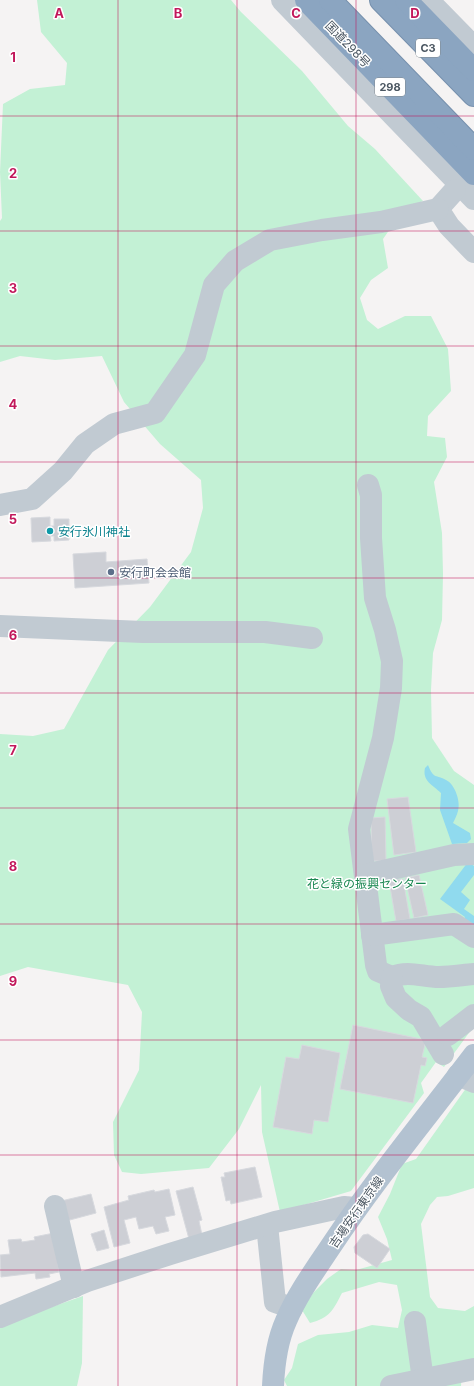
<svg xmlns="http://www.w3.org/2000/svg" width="474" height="1386" viewBox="0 0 474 1386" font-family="Inter,'Noto Sans JP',sans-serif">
<rect width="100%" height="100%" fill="#f5f3f3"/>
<g fill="#c3f1d5">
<polygon points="37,0 231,0 241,12 302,71 348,126 375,149 423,201 404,209 383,239 388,268 371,280 360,298 367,320 378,329 405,316 431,316 448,349 451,391 428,416 427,436 445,438 447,457 434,482 442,533 443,574 442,620 433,653 431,690 432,738 454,771 474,785 474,1026 444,1067 436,1062 421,1083 424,1093 351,1191 280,1212 262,1132 261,1085 239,1129 209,1168 141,1174 122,1172 114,1155 113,1122 139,1070 142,1012 128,985 28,967 0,976 0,734 33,736 64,729 108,650 150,607 191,552 203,508 201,480 160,444 124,402 102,356 55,360 20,356 0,362 0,221 2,218 0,172 3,104 30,89 65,85 67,63 41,32"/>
<path d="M474,1077V1188L448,1196L437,1197L430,1205L421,1224L430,1297L438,1308L465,1311L474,1306V1362L462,1366L461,1386H287L284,1380L292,1368L298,1344L318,1335L349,1332L372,1325L398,1328L402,1310L397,1285L379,1282L342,1293C333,1310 330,1318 310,1323L302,1310L313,1293L327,1279L341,1269L356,1270L392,1260L387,1239L378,1217L390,1194L402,1164L416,1159Z"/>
<polygon points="83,1296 82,1363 77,1386 0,1386 0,1325"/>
</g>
<g fill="#90daee">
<path d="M428,765C434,780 436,774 446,780C455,784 461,802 458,811C457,815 455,819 453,823L470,833L471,839L467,843L452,844L440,810L441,793C433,785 422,781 425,768Z"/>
<polygon points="468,862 474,866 474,875 461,892 470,900 464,909 474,916 474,931 462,922 465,917 440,899"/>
</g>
<g fill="#cdcfd5" stroke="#d7d9de">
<polygon points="50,517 50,526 54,526 54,519 69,519 69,540 54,541 54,536 50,536 51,541 32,542 31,518"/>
<polygon points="106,552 106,562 147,559 149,583 75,588 73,554"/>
<polygon points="408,797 416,852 394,855 387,799"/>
<polygon points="385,817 386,861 372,861 371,818"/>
<polygon points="419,875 428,915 414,918 405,878"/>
<polygon points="403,879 410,919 396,921 389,881"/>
<polygon points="353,1025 426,1040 422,1057 427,1058 425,1066 421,1065 413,1103 340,1089"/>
<polygon points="302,1045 340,1053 328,1122 314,1120 312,1134 273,1127 286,1057 299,1059"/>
<polygon points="255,1167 262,1197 231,1204 230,1200 226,1201 221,1177 225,1177 224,1173"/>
<polygon points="193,1187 202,1220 199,1221 202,1235 189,1239 176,1191"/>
<polygon points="169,1189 175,1215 165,1217 169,1231 156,1234 153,1226 139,1229 136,1217 124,1220 130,1243 114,1247 104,1207 129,1200 128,1196 154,1190 155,1192"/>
<polygon points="91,1194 96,1213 66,1221 61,1201"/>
<polygon points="104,1230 109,1248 97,1251 91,1234"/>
<polygon points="54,1233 59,1272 49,1274 50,1277 36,1279 35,1273 1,1277 0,1255 10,1254 8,1240 21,1239 22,1242 35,1240 34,1237"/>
<polygon points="368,1234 390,1249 377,1268 355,1253 354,1247 363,1235"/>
</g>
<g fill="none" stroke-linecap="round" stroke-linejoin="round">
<defs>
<g id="highway">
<polyline points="306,0 474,174"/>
<polyline points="330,0 474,149"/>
<polyline points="381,0 474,95"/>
<polyline points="406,0 474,70"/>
</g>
</defs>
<use href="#highway" stroke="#7690ad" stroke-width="24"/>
<g stroke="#c1cad2" stroke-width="22">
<polyline points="282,0 474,199"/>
<polyline points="428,0 474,47"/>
<polyline points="455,190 438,209 449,226 474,252"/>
<path d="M368,485L371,495V538L375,598L385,630L392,661L391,688L383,738L359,829L376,965L378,971L392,977C409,970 422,977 439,977C451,977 462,975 474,974"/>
<polyline points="0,505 32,499 63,471 85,444 114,424 155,413 195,355 214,285 235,261 270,240 322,230 381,222 438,209"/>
<polyline points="0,626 143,632 265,632 312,638"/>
<polyline points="365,875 454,855 474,854"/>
<polyline points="372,935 454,924 474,937"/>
<polyline points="392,977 391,986 396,998 409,1010 421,1017 443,1054"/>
<polyline points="448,1035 474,1015"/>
<polyline points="458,1075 474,1082"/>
<polyline points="55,1206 74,1287"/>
<polyline points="267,1225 275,1302 292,1308"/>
<polyline points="0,1317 87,1281 170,1254 275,1222 344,1207 356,1208"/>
<polyline points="415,1322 423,1380"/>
<polyline points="391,1386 474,1369"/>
</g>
<path stroke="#b3c2d1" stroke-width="22" d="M273,1386C274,1364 277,1341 286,1321C297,1295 315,1270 331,1246C375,1180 426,1118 474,1055"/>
<use href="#highway" stroke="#8ba5c1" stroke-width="22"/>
</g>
<path fill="none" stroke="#c2185b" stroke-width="1" stroke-opacity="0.55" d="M118,0V1386M237,0V1386M356,0V1386M0,116H474M0,231H474M0,346H474M0,462H474M0,578H474M0,693H474M0,808H474M0,924H474M0,1040H474M0,1155H474M0,1270H474"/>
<circle fill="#0f9aa8" stroke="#fff" stroke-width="1.5" cx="50" cy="531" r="4"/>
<circle fill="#5c6f8a" stroke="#fff" stroke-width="1.5" cx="111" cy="572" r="4"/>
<g text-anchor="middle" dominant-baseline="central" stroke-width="3" stroke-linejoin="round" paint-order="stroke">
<g fill="#fff" stroke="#808990" stroke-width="1">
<rect x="416" y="39" width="24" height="18" rx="3"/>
<rect x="375" y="78" width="30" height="18" rx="3"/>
</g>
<g font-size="11" font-weight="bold" fill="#4a5661">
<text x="428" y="48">C3</text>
<text x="390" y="87">298</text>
</g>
<g font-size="12" fill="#4a5661" stroke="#fff">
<text transform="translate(348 44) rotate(46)">国道298号</text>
<text transform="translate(356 1212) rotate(-55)">吉場安行東京線</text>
</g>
<g font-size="12" fill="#0d838f" stroke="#fff" text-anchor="start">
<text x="58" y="531">安行氷川神社</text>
</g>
<g font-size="12" fill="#4e5e75" stroke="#fff" text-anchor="start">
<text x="119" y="572">安行町会会館</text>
</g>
<g font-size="12" fill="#17864f" stroke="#fff">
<text x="367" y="883">花と緑の振興センター</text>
</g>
</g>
<g font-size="13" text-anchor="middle" font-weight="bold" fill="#c2185b" stroke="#fff" stroke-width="3" stroke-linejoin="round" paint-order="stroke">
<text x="59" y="18">A</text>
<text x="178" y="18">B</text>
<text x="296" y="18">C</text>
<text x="415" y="18">D</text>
<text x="13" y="62">1</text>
<text x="13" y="178">2</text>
<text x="13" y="293">3</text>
<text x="13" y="409">4</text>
<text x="13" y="524">5</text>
<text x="13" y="640">6</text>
<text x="13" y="755">7</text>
<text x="13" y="871">8</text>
<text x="13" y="986">9</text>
</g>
</svg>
